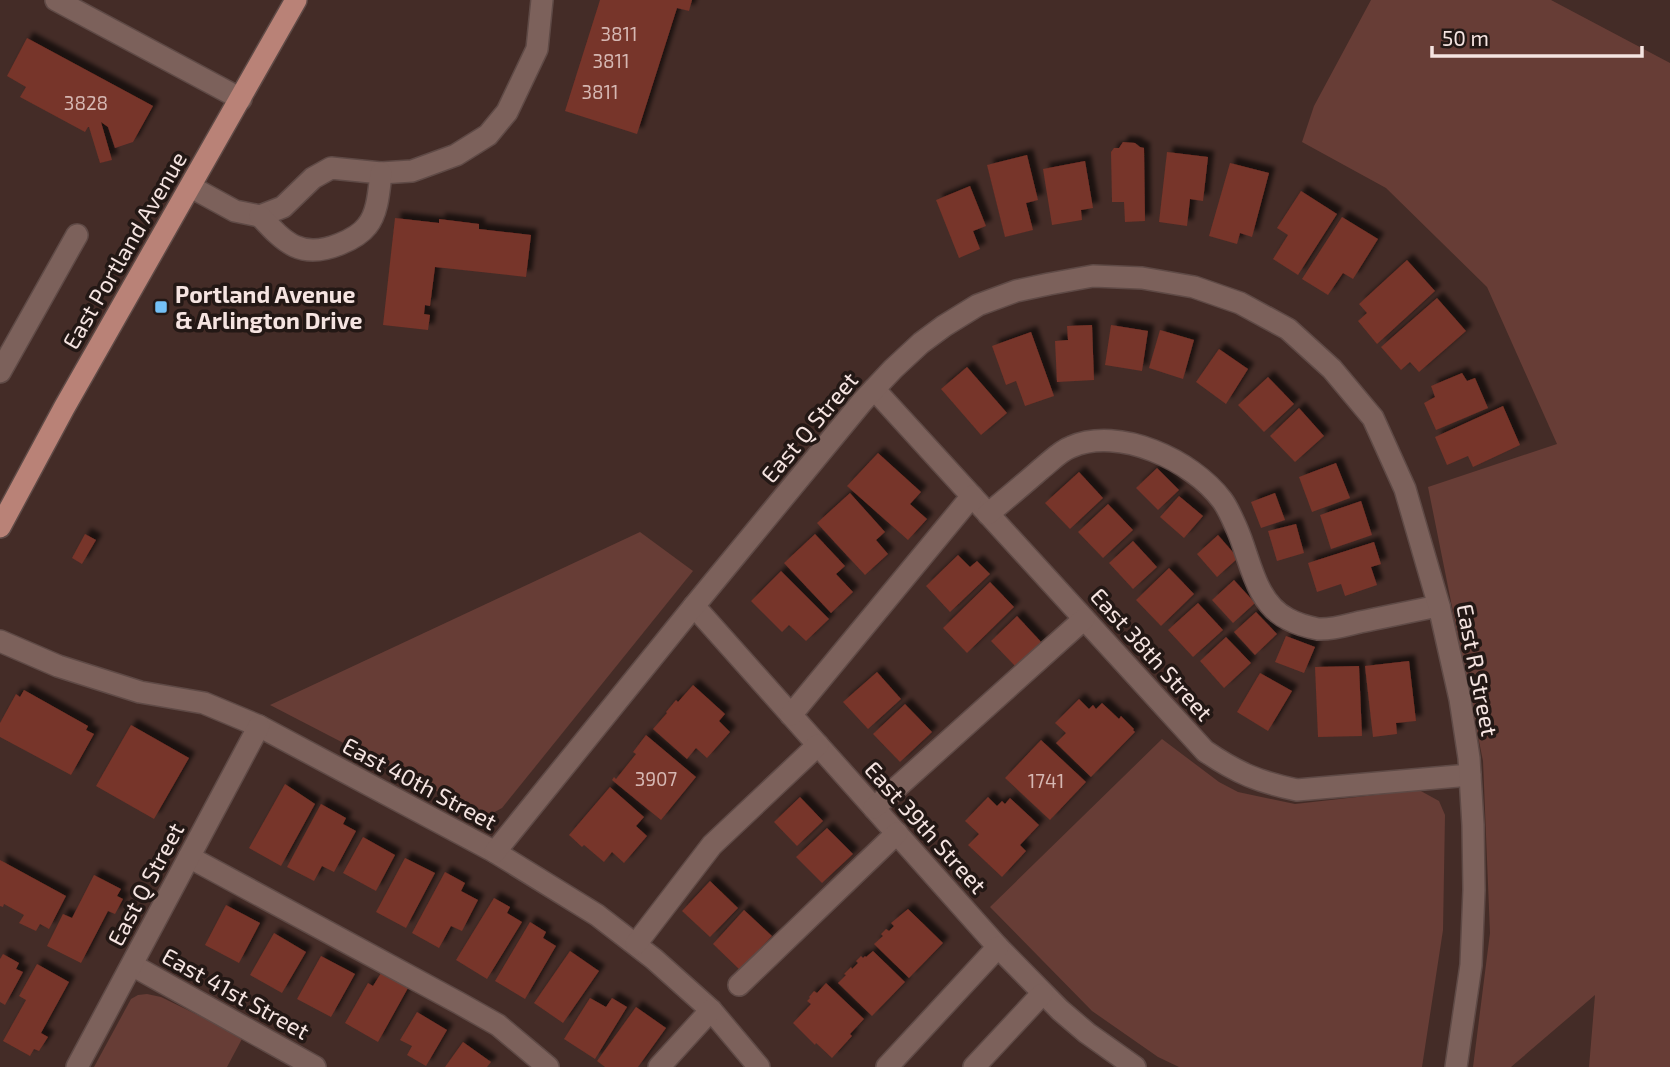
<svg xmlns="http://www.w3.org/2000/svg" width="1670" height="1067" viewBox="0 0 1670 1067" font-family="'Exo 2',sans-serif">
<defs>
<filter id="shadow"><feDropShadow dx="6" dy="-6" stdDeviation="2" flood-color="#0009"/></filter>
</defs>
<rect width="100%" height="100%" fill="#442c27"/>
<g fill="#673d36">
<polygon points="1371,0 1551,0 1670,63 1670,1067 1589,1067 1595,995 1511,1067 1473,1067 1490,933 1483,761 1428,487 1557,444 1487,287 1386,188 1302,142 1314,106"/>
<polygon points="640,532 693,571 502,808 489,815 475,811 270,705"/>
<polygon points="1162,739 1219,782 1238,792 1295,804 1419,790 1439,801 1445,815 1443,930 1422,1067 1179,1067 1158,1057 1092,1011 990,907"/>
<polygon points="147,994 161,997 243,1037 227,1067 94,1067 131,999 138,995"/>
</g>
<g fill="#773429" filter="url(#shadow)">
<polygon points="600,0 692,0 689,11 677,8 637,134 565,111"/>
<polygon points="27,38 153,106 133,142 115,148 108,127 101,122 112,160 100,163 89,127 88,127 85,132 20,97 26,87 7,76"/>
<polygon points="1123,142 1135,143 1140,147 1144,148 1145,221 1125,222 1124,202 1112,202 1111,152 1114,148 1119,148"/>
<polygon points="1167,152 1208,157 1203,201 1190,199 1187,226 1159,222"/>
<polygon points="1027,155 1038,200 1026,203 1033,230 1005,237 987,165"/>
<polygon points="1085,161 1093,208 1081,210 1082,220 1052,225 1043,169"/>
<polygon points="1230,163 1269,173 1252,237 1240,233 1237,244 1209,236"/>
<polygon points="970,186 986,226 973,231 980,249 959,258 936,200"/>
<polygon points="1301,191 1337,214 1298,275 1273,259 1288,235 1277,228"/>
<polygon points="1342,217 1378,239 1353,279 1343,273 1328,295 1302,279"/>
<polygon points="395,218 439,223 439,219 479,224 479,229 531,235 526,277 435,267 430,306 425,305 424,314 430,315 428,330 383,325"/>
<polygon points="1407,260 1435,291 1377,344 1358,321 1367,313 1359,304"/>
<polygon points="1437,298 1466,331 1419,372 1410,362 1401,370 1381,347"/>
<polygon points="1092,325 1094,380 1057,382 1055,341 1068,340 1067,326"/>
<polygon points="1111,325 1148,331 1142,371 1105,365"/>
<polygon points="1160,330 1194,340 1183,379 1149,368"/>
<polygon points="1031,332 1054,396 1025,406 1016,381 1006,385 992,346"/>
<polygon points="1219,349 1248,369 1226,404 1196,382"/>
<polygon points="967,367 1007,413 981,435 941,389"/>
<polygon points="1462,373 1467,381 1475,378 1488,408 1436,430 1424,403 1435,397 1431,386"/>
<polygon points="1268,377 1294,404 1264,432 1238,405"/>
<polygon points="1503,406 1520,445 1473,467 1468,456 1447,465 1435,437"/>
<polygon points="1299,408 1324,436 1295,462 1270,436"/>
<polygon points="878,453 921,492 910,504 927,519 908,540 847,486"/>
<polygon points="1336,463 1350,498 1312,512 1299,477"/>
<polygon points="1157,468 1179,490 1158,510 1136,488"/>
<polygon points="1079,472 1103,498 1070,529 1045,503"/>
<polygon points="850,493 885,532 876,540 888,554 865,575 817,523"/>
<polygon points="1275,493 1285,520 1261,528 1251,502"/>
<polygon points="1179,496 1203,516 1184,538 1160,517"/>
<polygon points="1361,501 1372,535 1331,549 1320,515"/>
<polygon points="1108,504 1133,530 1103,558 1078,532"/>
<polygon points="1296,524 1304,553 1277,561 1268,531"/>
<polygon points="85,534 96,540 82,564 72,558"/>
<polygon points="815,534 845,566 836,574 853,592 831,613 784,563"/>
<polygon points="1218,535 1238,558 1217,577 1197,554"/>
<polygon points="1133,541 1157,567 1133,589 1109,563"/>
<polygon points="1374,542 1381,564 1371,567 1377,585 1345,596 1341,584 1317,592 1308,563"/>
<polygon points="958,555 970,567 977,561 990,574 950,612 926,586"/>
<polygon points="1169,568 1194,594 1161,626 1136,600"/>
<polygon points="781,571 829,619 806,641 789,625 782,632 751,601"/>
<polygon points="1234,580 1255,603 1233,623 1212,600"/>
<polygon points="990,582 1014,607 967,653 943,628"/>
<polygon points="1198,603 1223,630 1193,657 1168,630"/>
<polygon points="1256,612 1277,634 1255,655 1234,632"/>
<polygon points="1017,616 1042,643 1016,667 991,641"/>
<polygon points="1286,636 1315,647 1304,673 1275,662"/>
<polygon points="1226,637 1251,663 1224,688 1200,661"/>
<polygon points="1409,661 1416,721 1396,723 1397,734 1373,737 1365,666"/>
<polygon points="1359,666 1362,736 1318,737 1315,667"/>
<polygon points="877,672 901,699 868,729 843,702"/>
<polygon points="1260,673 1292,691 1268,731 1237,712"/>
<polygon points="693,685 725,714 719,721 730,732 707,758 696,748 687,759 653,729 667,713 666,712 676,700 678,702"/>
<polygon points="24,690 88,726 86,730 94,734 71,775 0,737 0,723 16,694 20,697"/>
<polygon points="1079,699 1089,709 1093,705 1096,709 1102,703 1119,719 1121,716 1134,729 1133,730 1135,732 1091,777 1056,743 1066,733 1055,723"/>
<polygon points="905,704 932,732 900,762 873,734"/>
<polygon points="131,725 189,758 154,819 96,786"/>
<polygon points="646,735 696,777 661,820 612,780 614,777 616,779 636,754 633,752"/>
<polygon points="1041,740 1086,782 1050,820 1005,778"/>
<polygon points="285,784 315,804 281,866 249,848"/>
<polygon points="610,787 644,817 636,826 647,836 624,863 612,852 604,862 584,845 582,847 569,835"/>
<polygon points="800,797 823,821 797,846 774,822"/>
<polygon points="988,797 997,806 1002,801 1005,804 1010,798 1039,825 1020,845 1026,851 1002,877 968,845 979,834 965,821"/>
<polygon points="321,804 346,818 343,824 356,831 334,872 322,866 314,881 287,867"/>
<polygon points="827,828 853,854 822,883 796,857"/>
<polygon points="363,837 395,855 376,891 343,873"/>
<polygon points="405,858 435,873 406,928 376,912"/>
<polygon points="0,860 66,896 49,929 40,924 36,931 19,923 24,915 4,904 3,907 0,906"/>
<polygon points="445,872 465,883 461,891 478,900 462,931 451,926 439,948 412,933"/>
<polygon points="94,875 121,889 117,896 123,899 115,914 108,911 81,963 47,946 63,914 72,918"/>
<polygon points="710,881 738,908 710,937 682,911"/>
<polygon points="494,898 510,907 507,913 522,922 487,979 456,960"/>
<polygon points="226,905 260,923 239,963 205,945"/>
<polygon points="908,909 943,943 909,978 874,944 883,936 881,934 886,929 889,931 894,926 891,923"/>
<polygon points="744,910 772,936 740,970 713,944"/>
<polygon points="530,922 546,932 543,938 556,946 525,999 495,981"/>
<polygon points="274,933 306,952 282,993 250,975"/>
<polygon points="570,951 599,971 563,1023 534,1003"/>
<polygon points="873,951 905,982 872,1016 838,983 846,975 844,974 851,967 852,969 858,963 856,961 861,956 863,958 865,956 866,957"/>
<polygon points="3,954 19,963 16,969 23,972 5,1005 0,1002 0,959"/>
<polygon points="321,956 355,974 331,1017 297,999"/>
<polygon points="37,964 69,982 41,1033 48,1037 39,1051 34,1049 30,1056 3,1041 26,1000 19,996"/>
<polygon points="381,973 408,988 378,1042 345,1023 368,983 373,986"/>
<polygon points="826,983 864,1019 850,1034 852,1036 832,1058 816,1043 815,1045 793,1023 811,1004 807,1001 810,998 809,997 814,991 817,993"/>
<polygon points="590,998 606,1007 612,998 627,1007 595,1059 564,1039"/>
<polygon points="636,1007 666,1028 638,1067 605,1067 597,1061"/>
<polygon points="417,1012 447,1030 426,1066 407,1055 412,1046 400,1040"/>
<polygon points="463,1042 491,1062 487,1067 445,1067"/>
</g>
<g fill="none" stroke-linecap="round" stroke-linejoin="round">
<defs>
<g id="minor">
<polyline points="56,0 241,99"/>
<polyline points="191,187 235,211 260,216 283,207 313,178 331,168 381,173 412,171 456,155 488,135 507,112 537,49 542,0"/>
<path d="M260,216C285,243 301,260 340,244C350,240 360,235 367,226C378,213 379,190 381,173"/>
<polyline points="0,372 77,235"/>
<path d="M874,389L1205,751C1237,773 1259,782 1297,790L1470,775"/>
<path d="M988,514C1006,499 1024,484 1041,469C1050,462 1060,451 1071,447C1119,426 1192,460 1222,500C1228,508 1233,520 1237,529C1250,558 1255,603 1288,619C1297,624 1308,627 1318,629C1333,630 1347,625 1360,622C1386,617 1412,611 1439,606"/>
<polyline points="694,606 998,947 1060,1010 1087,1033 1135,1067"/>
<polyline points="0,641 58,666 140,692 204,703 259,726 495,852 597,915 654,959 711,1010 759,1067"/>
<polyline points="791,715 972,496"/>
<polyline points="874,808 1084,619"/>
<polyline points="495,852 694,606 862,402 893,369 921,343 944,326 978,305 1016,291 1049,284 1093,276 1142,278 1194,287 1240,303 1288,329 1332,369 1373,418 1405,489 1439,606 1460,699 1469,758 1473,825 1474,890 1471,965 1456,1067"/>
<polyline points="189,857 459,1003 498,1025 548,1067"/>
<polyline points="636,944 712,845 818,745"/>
<polyline points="132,965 315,1067"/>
<polyline points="739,985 897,833"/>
<polyline points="77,1067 259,726"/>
<polyline points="659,1067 711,1010"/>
<polyline points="887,1067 998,947"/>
<polyline points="974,1067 1042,994"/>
</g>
<polyline id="major" points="0,527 64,408 296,0"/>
</defs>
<use href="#minor" stroke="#5f4a46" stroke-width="24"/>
<use href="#major" stroke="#5f4a46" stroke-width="24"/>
<use href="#minor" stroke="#7c615b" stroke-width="21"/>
<use href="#major" stroke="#b98277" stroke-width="21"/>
</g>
<rect fill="#74c0f6" stroke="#231815" stroke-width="2.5" x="154" y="300" width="14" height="14" rx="3.5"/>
<g text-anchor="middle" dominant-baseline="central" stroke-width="7" stroke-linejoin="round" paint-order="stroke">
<g font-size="19" fill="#d6b8b3">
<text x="619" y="33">3811</text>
<text x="611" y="60">3811</text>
<text x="600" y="91">3811</text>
<text x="86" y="102">3828</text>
<text x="656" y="778">3907</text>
<text x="1046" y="780">1741</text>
</g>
<g font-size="23" fill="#f5e4e1" stroke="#231815">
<text transform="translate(124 250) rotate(-60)">East Portland Avenue</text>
<text transform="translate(809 427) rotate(-50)">East Q Street</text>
<text transform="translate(1152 654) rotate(48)">East 38th Street</text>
<text transform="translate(1478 670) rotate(79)">East R Street</text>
<text transform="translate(420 783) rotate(28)">East 40th Street</text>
<text transform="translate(926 827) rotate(48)">East 39th Street</text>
<text transform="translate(145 884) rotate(-62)">East Q Street</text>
<text transform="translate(236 993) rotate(29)">East 41st Street</text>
</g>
<g font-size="23" font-weight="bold" fill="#f5e4e1" stroke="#231815" text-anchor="start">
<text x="175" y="294">Portland Avenue<tspan x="175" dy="26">&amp; Arlington Drive</tspan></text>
</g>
</g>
<path d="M1432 46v10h210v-10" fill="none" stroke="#f5e4e1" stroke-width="3.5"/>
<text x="1442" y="46" font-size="21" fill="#f5e4e1" stroke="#231815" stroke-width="5" paint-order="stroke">50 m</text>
</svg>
